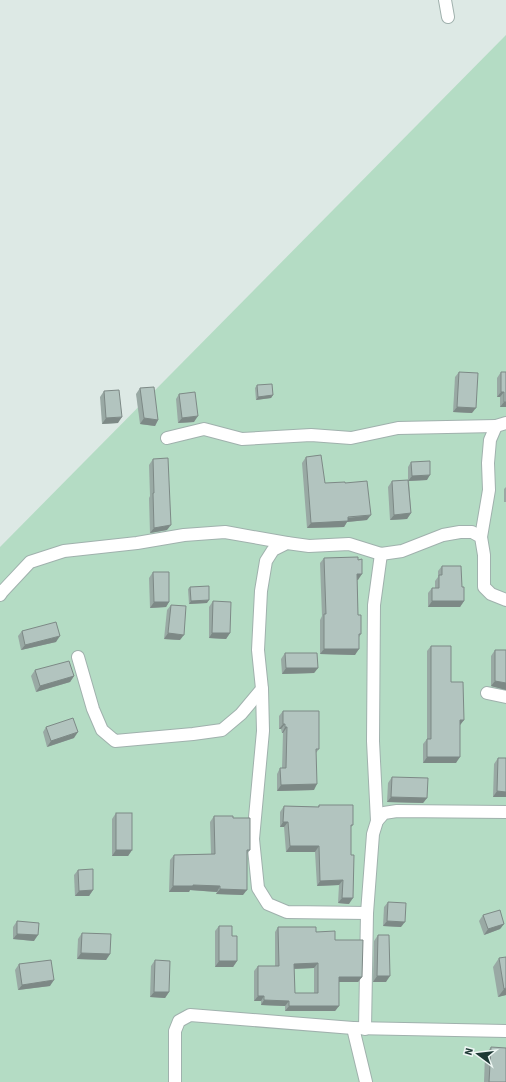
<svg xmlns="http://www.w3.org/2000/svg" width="506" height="1082" viewBox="0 0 506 1082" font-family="'Source Sans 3',sans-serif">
<rect width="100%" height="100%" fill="#dde9e5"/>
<polygon fill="#b4dcc4" points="506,35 506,1082 0,1082 0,547"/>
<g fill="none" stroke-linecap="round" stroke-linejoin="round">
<defs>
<g id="minor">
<polyline points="445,0 448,17"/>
<polyline points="167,438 204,429 242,439 311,435 351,438 398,428 496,426"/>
<polyline points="481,537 489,490 488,463 490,440 496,426 506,423"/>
<polyline points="0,595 2,592 30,562 64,551 137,543 184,535 225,532 287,543"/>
<polyline points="78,657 93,709 102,730 115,741 193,734 222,730 241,714 262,689"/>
<polyline points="487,693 506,697"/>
<polyline points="377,821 373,741 374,605 381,554"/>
<polyline points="367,913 287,912 268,904 258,888 253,839 263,731 262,689 258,650 261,591 266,561 273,550 287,543 309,546 349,544 381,554 402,551 443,535 460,532 472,532 481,537 484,555 484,587 491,594 506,600"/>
<polyline points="365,1029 367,913 373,834 377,821 384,813 397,811 506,812"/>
<polyline points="175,1082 175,1031 179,1021 190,1015 353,1028"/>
<polyline points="366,1082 353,1028 506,1031"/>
</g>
</defs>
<use href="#minor" stroke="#a0b1ad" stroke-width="14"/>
<use href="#minor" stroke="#fff" stroke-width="12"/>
</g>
<g fill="#99a9a4" fill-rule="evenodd">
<polygon points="459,372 472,413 453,412 455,377"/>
<polygon points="501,372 506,372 506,407 500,407 500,397 497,397 497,378"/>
<polygon points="257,385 273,395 271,398 256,400 255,388"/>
<polygon points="140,388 158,420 155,426 140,424 136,394"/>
<polygon points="104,391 118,423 102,424 100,397"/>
<polygon points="179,394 194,422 178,423 176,399"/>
<polygon points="306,457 325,483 345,483 367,520 347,522 344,527 307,528 302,463"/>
<polygon points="153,459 167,530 150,533 149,498 150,496 149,465"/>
<polygon points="411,462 427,480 409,481 411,513 407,519 390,520 388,487 392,481 408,480 408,467"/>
<polygon points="506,487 506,502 504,502 504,489"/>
<polygon points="324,558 358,560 358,580 357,580 358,615 361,634 359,637 355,655 320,654 320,620 322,616 320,563"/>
<polygon points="442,566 462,587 464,601 460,607 428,607 428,593 432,588 435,588 435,581 438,577 438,571"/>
<polygon points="153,572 169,602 166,607 150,608 149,578"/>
<polygon points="190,587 207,603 189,604 188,589"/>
<polygon points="213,601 230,633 226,639 209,638 209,607"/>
<polygon points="171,605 180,640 164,639 167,610"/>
<polygon points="22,631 56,642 21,650 18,636"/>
<polygon points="431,646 451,682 464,720 460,725 456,763 423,763 423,744 427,739 427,651"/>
<polygon points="495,650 506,650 506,690 491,686 491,656"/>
<polygon points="285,653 318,668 314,673 282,674 281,659"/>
<polygon points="35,670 74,676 70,682 36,692 31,676"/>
<polygon points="283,711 319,749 316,753 314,790 277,791 277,774 280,768 282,768 283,733 282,733 281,729 279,729 279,716"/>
<polygon points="46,727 74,738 47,747 43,732"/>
<polygon points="498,758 506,758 506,797 493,797 494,764"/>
<polygon points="392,777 427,798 423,803 387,802 388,783"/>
<polygon points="319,805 353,825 351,827 349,904 338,903 339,885 317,886 315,852 286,852 284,827 280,827 280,812 284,806 318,807"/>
<polygon points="116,813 132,850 128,856 112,856 112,819"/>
<polygon points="214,816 233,818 250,850 247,854 243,895 216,894 217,892 190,890 189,892 169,892 170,860 174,855 211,854 210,822"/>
<polygon points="78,870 93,890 89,896 75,896 74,875"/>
<polygon points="388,902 401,927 383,926 384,907"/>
<polygon points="483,915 504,924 500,929 484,935 479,921"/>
<polygon points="17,921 34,941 13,939 13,927"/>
<polygon points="219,926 232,936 237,961 233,967 215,967 215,931"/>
<path d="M278,927L316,932L335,940L362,977L358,982H339V1006L335,1011H285V1006L261,1005V1001H254V971L258,966H275V932ZM314,968V993H295L294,969Z"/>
<polygon points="82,933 110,954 106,960 77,959 78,939"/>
<polygon points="378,935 386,982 373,982 374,941"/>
<polygon points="499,958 506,995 498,997 493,967"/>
<polygon points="155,960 169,992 165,998 150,997 151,966"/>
<polygon points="19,964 50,986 18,990 15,970"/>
<polygon points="491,1047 506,1082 484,1082 485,1055"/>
</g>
<g fill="#7d8986">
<polygon points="501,392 504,392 500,397 497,397"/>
<polygon points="273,395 271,398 256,400 258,397"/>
<polygon points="504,402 506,402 506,407 500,407"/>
<polygon points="457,407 476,408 472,413 453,412"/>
<polygon points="198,416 194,422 178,423 182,418"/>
<polygon points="122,417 118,423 102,424 106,418"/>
<polygon points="144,418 158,420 155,426 140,424"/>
<polygon points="430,475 427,480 408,481 412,476"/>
<polygon points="411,513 407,519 390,520 394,515"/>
<polygon points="371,515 367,520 347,522 344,527 307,528 311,523"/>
<polygon points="171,525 167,530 150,533 154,528"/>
<polygon points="357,574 362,574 358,580 353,580"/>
<polygon points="209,600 207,603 189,604 191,601"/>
<polygon points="432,601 464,601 460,607 428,607"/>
<polygon points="154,602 169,602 166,607 150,608"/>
<polygon points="168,633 184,635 180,640 164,639"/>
<polygon points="212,633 230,633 226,639 209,638"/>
<polygon points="60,636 56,642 21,650 25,645"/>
<polygon points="324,649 359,649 355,655 320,654"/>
<polygon points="286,668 318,668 314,673 282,674"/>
<polygon points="74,676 70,682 36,692 40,686"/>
<polygon points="495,681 506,683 506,690 491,686"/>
<polygon points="460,720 464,720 460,725"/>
<polygon points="283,724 285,724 281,729 279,729"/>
<polygon points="285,727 287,727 283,733 282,733"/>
<polygon points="78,732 74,738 47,747 51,741"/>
<polygon points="427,757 460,757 456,763 423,763"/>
<polygon points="317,784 314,790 277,791 281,785"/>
<polygon points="497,791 506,792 506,797 493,797"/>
<polygon points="391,797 427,798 423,803 387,802"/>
<polygon points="283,822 288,822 284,827 280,827"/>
<polygon points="290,846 319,846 315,852 286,852"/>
<polygon points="116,850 132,850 128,856 112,856"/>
<polygon points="343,880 339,885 317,886 320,881"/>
<polygon points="193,885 220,886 217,892 190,890 189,892 169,892 173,886"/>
<polygon points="220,889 247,890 243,895 216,894"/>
<polygon points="93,890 89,896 75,896 79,891"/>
<polygon points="342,898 353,898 349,904 338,903"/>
<polygon points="387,921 405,922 401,927 383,926"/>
<polygon points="504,924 500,929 484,935 488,929"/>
<polygon points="17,934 38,935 34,941 13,939"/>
<polygon points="81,953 110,954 106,960 77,959"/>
<polygon points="219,961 237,961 233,967 215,967"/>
<polygon points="318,963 314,968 290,969 294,964"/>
<polygon points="377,976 390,976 386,982 373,982"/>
<polygon points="339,977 362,977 358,982 335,982"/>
<polygon points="54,980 50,986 18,990 22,985"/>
<polygon points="506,988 506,995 498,997 504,989"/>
<polygon points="154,992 169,992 165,998 150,997"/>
<polygon points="258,996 264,996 261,1001 254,1001"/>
<polygon points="264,1000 289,1001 285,1006 261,1005"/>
<polygon points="289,1006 339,1006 335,1011 285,1011"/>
</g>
<g fill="#b2c4bf" stroke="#7d8986" fill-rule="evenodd">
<polygon points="459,372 478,373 476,408 457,407"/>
<polygon points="501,372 506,372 506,402 504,402 504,392 501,392"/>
<polygon points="272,384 273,395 258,397 257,385"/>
<polygon points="154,387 158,420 144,418 140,388"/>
<polygon points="119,390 122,417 106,418 104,391"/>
<polygon points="195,392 198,416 182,418 179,394"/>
<polygon points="321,455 325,483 345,482 345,483 367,481 371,515 348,517 348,521 311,523 306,457"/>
<polygon points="168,458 171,525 154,528 153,493 154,493 153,459"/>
<polygon points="430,461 430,475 412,476 411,462"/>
<polygon points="408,480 411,513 394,515 392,481"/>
<polygon points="358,557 358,560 362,559 362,574 357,574 358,615 361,615 361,634 359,634 359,649 324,649 324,614 326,614 324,558"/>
<polygon points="442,566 461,566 462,587 464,587 464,601 432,601 432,588 439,588 439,575 442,575"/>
<polygon points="153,572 169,572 169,602 154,602"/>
<polygon points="209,586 209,600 191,601 190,587"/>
<polygon points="213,601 231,602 230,633 212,633"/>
<polygon points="171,605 186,606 184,635 168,633"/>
<polygon points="56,622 60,636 25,645 22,631"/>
<polygon points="431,646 451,646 451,682 463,682 464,720 460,720 460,757 427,757 427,739 431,739"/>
<polygon points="495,650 506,650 506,683 495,681"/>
<polygon points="285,653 317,653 318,668 286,668"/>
<polygon points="69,661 74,676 40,686 35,670"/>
<polygon points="283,711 319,711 319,749 316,749 317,784 281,785 280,768 286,768 287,727 285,727 285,724 283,724"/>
<polygon points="73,718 78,732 51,741 46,727"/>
<polygon points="498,758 506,758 506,792 497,791"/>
<polygon points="392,777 428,778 427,798 391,797"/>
<polygon points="319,805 353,805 353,825 351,825 351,855 354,855 353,898 342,898 343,880 320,881 319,846 290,846 288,822 283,822 284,806 319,807"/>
<rect x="116" y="813" width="16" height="37"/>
<polygon points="214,816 233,816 233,818 250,818 250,850 247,850 247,890 220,889 220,886 193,885 193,886 173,886 174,855 215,854"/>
<polygon points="93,869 93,890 79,891 78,870"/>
<polygon points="388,902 406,903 405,922 387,921"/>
<polygon points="500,910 504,924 488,929 483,915"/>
<polygon points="17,921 39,923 38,935 17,934"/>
<polygon points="219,926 232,926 232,936 237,936 237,961 219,961"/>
<path d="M278,927H316V932L335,931V940H363L362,977H339V1006H289V1001L264,1000V996H258V966H279ZM318,963V993H295L294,964Z"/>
<polygon points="82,933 111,934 110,954 81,953"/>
<polygon points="378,935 389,935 390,976 377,976"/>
<polygon points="506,957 506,988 504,989 499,958"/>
<polygon points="51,960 54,980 22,985 19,964"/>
<polygon points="155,960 170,961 169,992 154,992"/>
<polygon points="491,1047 506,1048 506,1082 489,1082"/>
</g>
<g transform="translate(478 1054) rotate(285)" stroke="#edf6f3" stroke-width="3" paint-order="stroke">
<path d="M0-3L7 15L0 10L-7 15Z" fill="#1e3935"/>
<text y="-6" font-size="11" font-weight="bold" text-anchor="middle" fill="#1e3935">N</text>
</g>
</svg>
